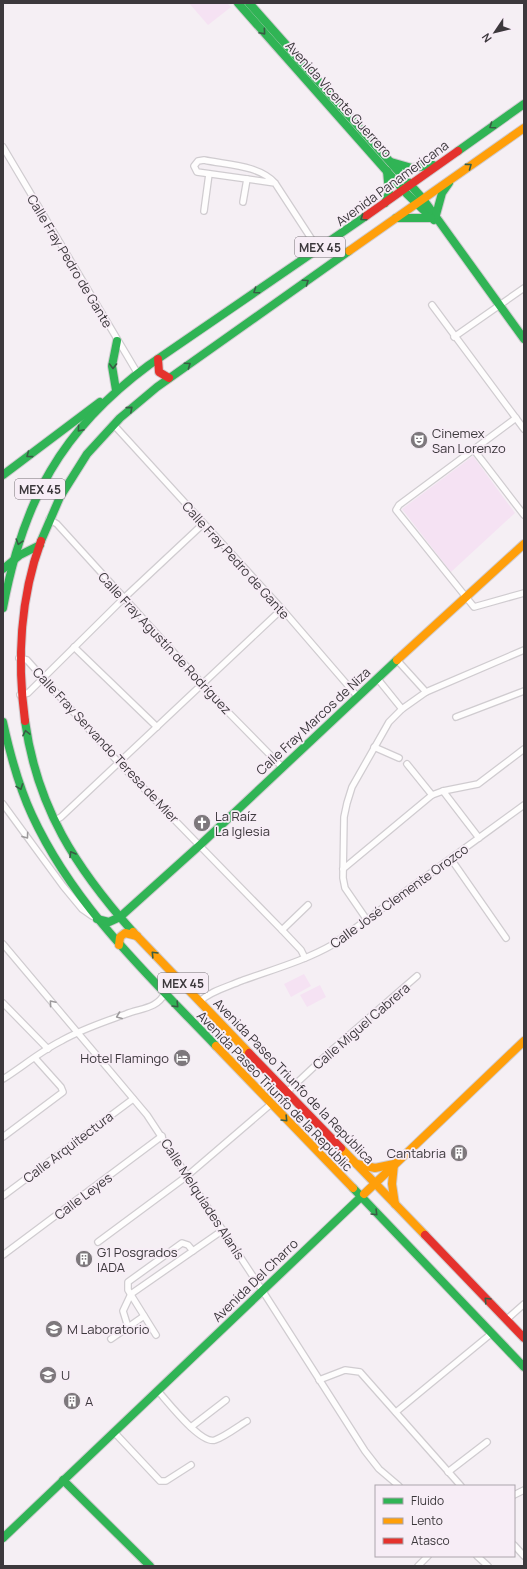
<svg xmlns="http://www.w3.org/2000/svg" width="527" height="1569" viewBox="0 0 527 1569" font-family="Manrope,sans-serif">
<rect width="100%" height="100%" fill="#f5eff4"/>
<g fill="#f5e2f3">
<polygon points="189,3 227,3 231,7 208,25"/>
<polygon points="473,456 515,513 451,572 402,509"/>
<polygon points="304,974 311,986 291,997 284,984"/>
<polygon points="320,985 326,997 307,1007 300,995"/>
</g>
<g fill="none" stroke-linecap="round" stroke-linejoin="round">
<defs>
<g id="street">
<polyline points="3,147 138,374"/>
<path d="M275,183L197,172L194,166L198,161L204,160C227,165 259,165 275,183L318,249"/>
<polyline points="243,202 247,179"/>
<polyline points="204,211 209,174"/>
<polyline points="432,305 524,429"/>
<polyline points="454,337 524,288"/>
<polyline points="516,418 399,505 396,510 474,607 524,593"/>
<polyline points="113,424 282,609 357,696"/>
<polyline points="474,450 524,515"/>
<polyline points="49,519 57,524 226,710 282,767"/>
<polyline points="74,647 157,727"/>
<polyline points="19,658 27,660 119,763 282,930 301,950 305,958"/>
<polyline points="397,660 426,692"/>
<polyline points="377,678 402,709"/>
<polyline points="20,695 28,693 124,598 203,524"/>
<polyline points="456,717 524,691"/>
<polyline points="374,747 399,758"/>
<polyline points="407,764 432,795"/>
<polyline points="443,791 479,838"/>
<polyline points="3,804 63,886 82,909 92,916"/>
<polyline points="54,821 61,817 282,609"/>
<polyline points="451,859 506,938"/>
<polyline points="343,869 432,795 443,791 478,784 524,749"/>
<polyline points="367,920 345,888 343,878 344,817 347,803 352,787 389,722 402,709 426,692 524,650"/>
<polyline points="282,930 308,905"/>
<polyline points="3,944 147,1115 262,1290 365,1451 379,1469 399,1486"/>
<path d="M200,1001C211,991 227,987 241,981C271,970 304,961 332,945L524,805"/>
<polyline points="3,1003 48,1049"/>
<path d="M3,1079C22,1067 41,1051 61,1041C82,1029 104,1022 126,1014C141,1008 157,1009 165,993"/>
<polyline points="287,1092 332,1050 417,976"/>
<polyline points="3,1137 63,1092 61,1087 35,1058"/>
<polyline points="3,1196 133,1099"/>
<polyline points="98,1242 187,1176 271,1104"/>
<polyline points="3,1255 162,1136"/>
<polyline points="506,1320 524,1304"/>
<polyline points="128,1327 123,1311 131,1294 223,1230"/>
<polyline points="156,1335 128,1290 128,1282 182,1243 188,1245 193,1251"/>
<polyline points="111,1339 144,1316"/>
<polyline points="319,1380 345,1370 360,1372 461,1486"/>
<path d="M158,1391C167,1401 201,1445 215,1440C226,1436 237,1427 247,1421"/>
<polyline points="396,1412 492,1333"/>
<polyline points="191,1427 226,1400"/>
<polyline points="114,1432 160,1481 166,1481 191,1465"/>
<polyline points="448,1472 487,1442"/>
<polyline points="514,1495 524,1490"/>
<polyline points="514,1545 524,1556"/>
<polyline points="477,1556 488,1566"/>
<polyline points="418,1566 428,1556"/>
</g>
<g id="fast">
<polyline points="238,3 407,194 434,220"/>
<polyline points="249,3 423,199 524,339"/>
<polyline points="458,151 524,104"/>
<polyline points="391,162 412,168 433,165"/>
<polyline points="385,203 389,193 387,171"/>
<polyline points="436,215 442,193 449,183"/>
<polyline points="396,218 431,218"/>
<polyline points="116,390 112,366 117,341"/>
<polyline points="3,475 100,402"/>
<polyline points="41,541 60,497 87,454 120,418 157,387 349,251"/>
<polyline points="3,569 20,555 40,545"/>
<path d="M3,608C23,501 61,430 149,365L366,216"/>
<path d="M25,721C37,808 76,868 133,932"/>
<path d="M3,722C10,754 18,785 32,815C74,906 147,974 216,1046"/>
<polyline points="120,917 200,845 397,660"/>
<polyline points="97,919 109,922 120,917"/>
<polyline points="353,1188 524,1367"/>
<polyline points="63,1480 150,1566"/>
<polyline points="3,1538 364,1194"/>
</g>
<g id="slow">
<polyline points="349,251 524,128"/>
<polyline points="397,660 524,544"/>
<polyline points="133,932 249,1053"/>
<polyline points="119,945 120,937 125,933 137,936"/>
<polyline points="216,1046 353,1188"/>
<polyline points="341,1148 425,1235"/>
<polyline points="357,1164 375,1168 394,1164 392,1184 395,1204"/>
<polyline points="364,1194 524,1041"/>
</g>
<g id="jam">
<polyline points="366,216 458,151"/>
<polyline points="158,359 159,372 169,378"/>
<path d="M25,721C17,662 20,598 41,541"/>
<polyline points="249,1053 341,1148"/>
<polyline points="425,1235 524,1338"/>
</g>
</defs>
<use href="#street" stroke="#d0ccd0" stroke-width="8"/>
<use href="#fast" stroke="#d0ccd0" stroke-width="10"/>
<use href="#slow" stroke="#d0ccd0" stroke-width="10"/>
<use href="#jam" stroke="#d0ccd0" stroke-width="10"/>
<use href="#street" stroke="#fefdfd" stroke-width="5.5"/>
<use href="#fast" stroke="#30b455" stroke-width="8"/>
<use href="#slow" stroke="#ff9f0a" stroke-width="8"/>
<use href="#jam" stroke="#e5322d" stroke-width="8"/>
</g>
<defs><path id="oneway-chevron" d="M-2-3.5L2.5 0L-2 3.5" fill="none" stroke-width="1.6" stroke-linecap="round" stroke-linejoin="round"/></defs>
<g stroke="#385d44">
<use href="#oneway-chevron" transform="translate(263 32) rotate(49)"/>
<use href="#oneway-chevron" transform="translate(492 126) rotate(145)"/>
<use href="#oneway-chevron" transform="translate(469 166) rotate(-36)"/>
<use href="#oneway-chevron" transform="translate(363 218) rotate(145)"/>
<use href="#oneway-chevron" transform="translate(306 282) rotate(-35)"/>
<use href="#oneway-chevron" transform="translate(256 291) rotate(145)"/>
<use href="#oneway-chevron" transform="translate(188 365) rotate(-35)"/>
<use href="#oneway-chevron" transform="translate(113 366) rotate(90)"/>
<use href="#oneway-chevron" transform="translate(130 409) rotate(-41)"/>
<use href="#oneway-chevron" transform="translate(80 429) rotate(130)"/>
<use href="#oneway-chevron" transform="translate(29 455) rotate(143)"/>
<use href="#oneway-chevron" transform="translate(19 542) rotate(107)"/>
<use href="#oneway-chevron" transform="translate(26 733) rotate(-102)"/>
<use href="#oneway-chevron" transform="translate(20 787) rotate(70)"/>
<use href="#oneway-chevron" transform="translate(72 854) rotate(-121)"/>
<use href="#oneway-chevron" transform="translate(154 954) rotate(-134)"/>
<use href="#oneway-chevron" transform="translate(176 1005) rotate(46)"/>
<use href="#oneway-chevron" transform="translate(285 1119) rotate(46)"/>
<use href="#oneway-chevron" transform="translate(375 1213) rotate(45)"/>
<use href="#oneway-chevron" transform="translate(487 1300) rotate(-134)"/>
</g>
<g stroke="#9d9a9c">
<use href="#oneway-chevron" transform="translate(26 836) rotate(54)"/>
<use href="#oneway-chevron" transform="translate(52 1003) rotate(-130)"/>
<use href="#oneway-chevron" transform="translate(119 1016) rotate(159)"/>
</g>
<defs>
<symbol id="theatre-disc" viewBox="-11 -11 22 22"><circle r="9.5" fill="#7d787c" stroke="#f7edf6"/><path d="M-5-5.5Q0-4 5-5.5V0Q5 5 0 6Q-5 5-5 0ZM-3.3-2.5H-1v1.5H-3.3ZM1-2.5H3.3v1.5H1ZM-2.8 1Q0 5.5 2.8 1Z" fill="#fff"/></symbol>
<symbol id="church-disc" viewBox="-11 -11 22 22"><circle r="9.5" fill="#7d787c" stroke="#f7edf6"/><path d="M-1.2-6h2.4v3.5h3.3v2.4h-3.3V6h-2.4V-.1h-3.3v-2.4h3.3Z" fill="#fff"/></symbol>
<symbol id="hotel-disc" viewBox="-11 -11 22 22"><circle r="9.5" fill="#7d787c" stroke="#f7edf6"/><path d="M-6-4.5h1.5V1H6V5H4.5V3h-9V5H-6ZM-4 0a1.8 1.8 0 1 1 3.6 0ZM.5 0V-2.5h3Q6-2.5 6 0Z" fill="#fff"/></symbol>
<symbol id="building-disc" viewBox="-11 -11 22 22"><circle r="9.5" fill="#7d787c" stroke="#f7edf6"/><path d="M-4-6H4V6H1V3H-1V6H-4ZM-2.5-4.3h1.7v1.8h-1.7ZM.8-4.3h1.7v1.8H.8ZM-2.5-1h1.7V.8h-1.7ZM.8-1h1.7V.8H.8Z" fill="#fff"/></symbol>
<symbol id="school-disc" viewBox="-11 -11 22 22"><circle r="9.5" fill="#7d787c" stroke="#f7edf6"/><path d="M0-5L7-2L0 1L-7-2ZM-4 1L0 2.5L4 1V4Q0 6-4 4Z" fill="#fff"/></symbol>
</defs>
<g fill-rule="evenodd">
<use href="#theatre-disc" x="409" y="430" width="20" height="20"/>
<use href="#church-disc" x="192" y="813" width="20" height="20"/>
<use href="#hotel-disc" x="172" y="1048" width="20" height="20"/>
<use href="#building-disc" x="449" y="1143" width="20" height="20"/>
<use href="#building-disc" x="74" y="1249" width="20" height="20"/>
<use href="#school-disc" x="44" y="1319" width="20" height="20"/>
<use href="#school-disc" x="38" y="1365" width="20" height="20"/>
<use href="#building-disc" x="62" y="1391" width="20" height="20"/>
</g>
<g text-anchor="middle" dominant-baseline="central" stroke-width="3.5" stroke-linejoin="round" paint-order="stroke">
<g fill="#f7edf6" stroke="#746e74" stroke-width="1">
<rect x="295" y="237" width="50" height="20" rx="3"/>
<rect x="15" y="479" width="50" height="20" rx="3"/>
<rect x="158" y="973" width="50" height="20" rx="3"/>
</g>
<g font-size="12" font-weight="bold" fill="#3c383c">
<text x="320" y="247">MEX 45</text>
<text x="40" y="489">MEX 45</text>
<text x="183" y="983">MEX 45</text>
</g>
<g font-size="13" fill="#3c383c" stroke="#f7edf6">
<text transform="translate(339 99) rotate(48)">Avenida Vicente Guerrero</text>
<text transform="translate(392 183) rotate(-36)">Avenida Panamericana</text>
<text transform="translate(70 261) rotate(59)">Calle Fray Pedro de Gante</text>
<text transform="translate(236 560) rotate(48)">Calle Fray Pedro de Gante</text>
<text transform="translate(165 643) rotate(47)">Calle Fray Agustín de Rodríguez</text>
<text transform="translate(313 721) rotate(-43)">Calle Fray Marcos de Niza</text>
<text transform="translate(106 745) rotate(47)">Calle Fray Servando Teresa de Mier</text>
<text transform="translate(399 896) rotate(-36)">Calle José Clemente Orozco</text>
<text transform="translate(361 1026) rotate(-41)">Calle Miguel Cabrera</text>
<text transform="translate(294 1081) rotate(46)">Avenida Paseo Triunfo de la República</text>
<text transform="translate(275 1091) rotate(46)">Avenida Paseo Triunfo de la Repúblic</text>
<text transform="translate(68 1147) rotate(-37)">Calle Arquitectura</text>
<text transform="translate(83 1196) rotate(-37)">Calle Leyes</text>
<text transform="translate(203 1199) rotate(57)">Calle Melquíades Alanís</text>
<text transform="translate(255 1280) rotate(-44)">Avenida Del Charro</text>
</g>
<g font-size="13" fill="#3c383c" stroke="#f7edf6" text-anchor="start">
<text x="432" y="433">Cinemex<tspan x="432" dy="15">San Lorenzo</tspan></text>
<text x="215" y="816">La Raíz<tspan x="215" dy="15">La Iglesia</tspan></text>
<text x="169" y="1058" text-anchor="end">Hotel Flamingo</text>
<text x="446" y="1153" text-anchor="end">Cantabria</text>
<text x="97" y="1252">G1 Posgrados<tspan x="97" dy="15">IADA</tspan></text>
<text x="67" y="1329">M Laboratorio</text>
<text x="61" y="1375">U</text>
<text x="85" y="1401">A</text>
</g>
</g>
<rect width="527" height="1569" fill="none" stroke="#3c383c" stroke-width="8"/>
<rect x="375" y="1485" width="140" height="72" fill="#f7edf6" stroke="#aca5ac"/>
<rect x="383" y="1498" width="20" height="6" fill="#30b455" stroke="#aca5ac"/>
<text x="411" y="1505" font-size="12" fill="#3c383c">Fluido</text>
<rect x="383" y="1518" width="20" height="6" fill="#ff9f0a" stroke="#aca5ac"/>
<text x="411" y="1525" font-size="12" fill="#3c383c">Lento</text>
<rect x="383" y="1538" width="20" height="6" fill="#e5322d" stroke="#aca5ac"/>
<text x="411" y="1545" font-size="12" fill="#3c383c">Atasco</text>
<g transform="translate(495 32) rotate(235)" stroke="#f7edf6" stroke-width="3" paint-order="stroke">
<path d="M0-3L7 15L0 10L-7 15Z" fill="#3c383c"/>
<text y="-6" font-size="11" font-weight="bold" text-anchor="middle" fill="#3c383c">N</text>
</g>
</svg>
